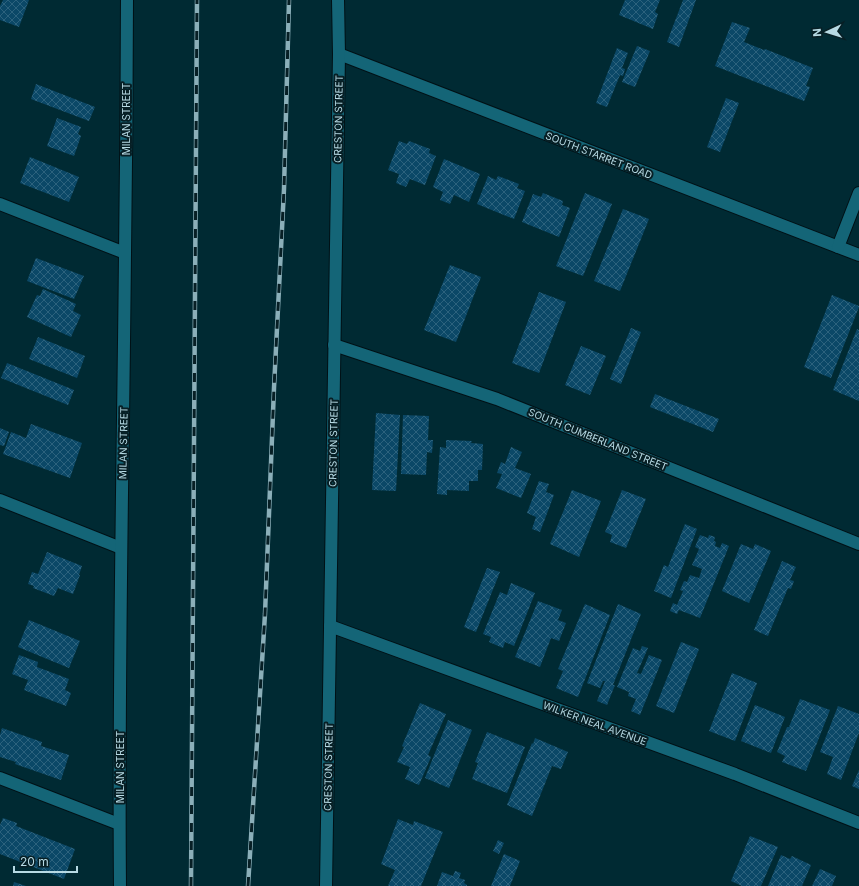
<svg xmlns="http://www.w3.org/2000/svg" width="859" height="886" viewBox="0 0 859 886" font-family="Inter,sans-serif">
<defs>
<pattern id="building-cross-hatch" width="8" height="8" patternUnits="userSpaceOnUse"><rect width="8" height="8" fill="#0b4867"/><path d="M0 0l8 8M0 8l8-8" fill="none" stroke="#2c627d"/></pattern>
</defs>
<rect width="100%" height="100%" fill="#002a33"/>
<g fill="url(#building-cross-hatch)">
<polygon points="3,0 29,0 19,27 0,20 0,6"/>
<polygon points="625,0 660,0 655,12 658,14 653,29 619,15"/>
<polygon points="683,0 696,0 679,47 667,42"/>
<polygon points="732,22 750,28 744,42 764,50 765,49 813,68 806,86 810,87 804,101 715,66"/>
<polygon points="637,46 650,51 635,87 622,82"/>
<polygon points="617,48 628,53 622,68 625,69 623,76 620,75 607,107 596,103"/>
<polygon points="36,84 95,107 89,121 31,99"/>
<polygon points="726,98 739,103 720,152 707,147"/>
<polygon points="57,118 81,127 78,134 81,136 74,156 47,146"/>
<polygon points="399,141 407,144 409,141 430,149 429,153 436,156 425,185 410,179 406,187 396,183 399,174 388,170"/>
<polygon points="30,157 79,177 69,202 20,183"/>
<polygon points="444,159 480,174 469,202 454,195 450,204 440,200 443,192 433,187"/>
<polygon points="488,176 496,180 498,176 519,184 517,188 525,191 514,219 477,204"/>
<polygon points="543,193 563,201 562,205 570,208 559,237 522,222 533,194 541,197"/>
<polygon points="585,193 612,204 583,276 556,266"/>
<polygon points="623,209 649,219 620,291 594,281"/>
<polygon points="36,258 84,276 74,299 27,281"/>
<polygon points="450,265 481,277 456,342 424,330"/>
<polygon points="43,289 76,304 73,311 81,315 71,337 27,317 37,295 40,296"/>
<polygon points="539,292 566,302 539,373 512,363"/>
<polygon points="832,295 859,306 859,307 831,378 804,367"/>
<polygon points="631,328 641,332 621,384 610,379"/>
<polygon points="857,329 859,330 859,401 833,390"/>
<polygon points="38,337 85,356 77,378 29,359"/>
<polygon points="581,346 606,356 590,395 565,385"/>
<polygon points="7,363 74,390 68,405 1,378"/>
<polygon points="655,394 719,419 713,432 650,407"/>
<polygon points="376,413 400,415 396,491 372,490"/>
<polygon points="403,415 429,416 428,440 433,440 432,453 427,452 426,475 401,474"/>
<polygon points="31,424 82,443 70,478 3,454 11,432 26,438"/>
<polygon points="0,428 9,432 4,446 0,445"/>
<polygon points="446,440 472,441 471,443 483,444 482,470 478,470 478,481 469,481 469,491 447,490 447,495 437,494 440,447 446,448"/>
<polygon points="511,447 522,452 515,468 531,474 521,498 496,488 502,474 497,473 501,462 505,464"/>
<polygon points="539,481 549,484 546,492 554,495 540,532 532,529 536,517 527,513"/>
<polygon points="572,490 601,501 579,557 550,544"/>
<polygon points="622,490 646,499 626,548 610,542 612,535 605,532"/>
<polygon points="685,524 697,529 671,598 654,591 664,565 668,567"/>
<polygon points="700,535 708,538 709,535 715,537 714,541 716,542 715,546 720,548 722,543 729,546 700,618 679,610 677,614 670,611 673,603 677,605 683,591 680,590 684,581 687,582 690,575 699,578 702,569 692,565 699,549 695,547"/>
<polygon points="741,544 753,549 755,544 771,551 749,603 722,591"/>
<polygon points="47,552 82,566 79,575 80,575 73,594 58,588 54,596 33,588 34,586 28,584 32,572 38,574"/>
<polygon points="782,561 796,567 790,580 794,581 791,589 788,588 768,636 754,630"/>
<polygon points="487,568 500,572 476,632 464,627"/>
<polygon points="511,583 535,593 514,646 505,642 503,648 489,642 491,637 483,634 500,592 507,595"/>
<polygon points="538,601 562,610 558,620 566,623 559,641 551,638 540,667 515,657"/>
<polygon points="585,604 610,615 578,697 556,688 563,671 558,669"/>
<polygon points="618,604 641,614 613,685 615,685 607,705 597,701 605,681 603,681 600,688 587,683"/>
<polygon points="29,620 80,641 69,668 18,647"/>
<polygon points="681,642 699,649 674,713 656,706"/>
<polygon points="642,646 648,648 637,673 641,674 649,655 662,660 640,715 631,711 636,699 628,696 629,692 617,687 633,648 640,651"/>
<polygon points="19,655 38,662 37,667 69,679 65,690 71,693 66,706 24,690 28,680 12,674"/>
<polygon points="732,673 757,683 735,741 709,731"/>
<polygon points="800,699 830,710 806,771 782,762 785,756 777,752 787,727 789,727"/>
<polygon points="420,703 446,714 428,755 431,757 419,785 405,779 410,767 397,762 404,747 402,746"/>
<polygon points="755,705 785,717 771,753 741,741"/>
<polygon points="838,706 859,714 859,733 841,780 827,774 833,757 820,752"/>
<polygon points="448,720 472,730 449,788 425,778"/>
<polygon points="2,728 42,742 41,746 69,755 61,780 15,764 16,762 0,757 0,735"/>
<polygon points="487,732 525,747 507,793 472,779 478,763 475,762"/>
<polygon points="535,738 568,752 561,769 552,766 532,816 507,805 532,743 533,744"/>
<polygon points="859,770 859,789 852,786"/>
<polygon points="3,818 17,823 16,826 75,849 64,879 0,854 0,825"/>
<polygon points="398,819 413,825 414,821 443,832 421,886 388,886 395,870 381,864"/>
<polygon points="750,836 778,847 761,886 742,886 731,881"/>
<polygon points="498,840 504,843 499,854 493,851"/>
<polygon points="504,854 520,861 510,886 491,886"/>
<polygon points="781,855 790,859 792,856 811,865 802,886 768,886"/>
<polygon points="820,869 836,876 832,886 812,886"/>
<polygon points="455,871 461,873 459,878 465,880 464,883 467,885 467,886 437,886 442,872 453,876"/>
<polygon points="14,882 26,886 13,886"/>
</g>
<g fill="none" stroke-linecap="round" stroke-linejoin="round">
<defs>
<g id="street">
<polyline points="339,54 859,255"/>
<polyline points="0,204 125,253"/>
<polyline points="838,247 859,193"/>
<polyline points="334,345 497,399 859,544"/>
<polyline points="0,500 121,548"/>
<polyline points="330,626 735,774 859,823"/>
<polyline points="0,778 119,824"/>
<path d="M120,886C118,675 123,465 125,254C126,169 127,85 127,0"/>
<polyline points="326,886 339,54 338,0"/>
</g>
</defs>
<use href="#street" stroke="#001116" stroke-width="14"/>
<use href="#street" stroke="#146577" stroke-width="12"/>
<defs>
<g id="rail">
<polyline points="191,886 197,0"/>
<polyline points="248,886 265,614 274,388 284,189 289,0"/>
</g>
</defs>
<use href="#rail" stroke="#8bafb9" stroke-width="4.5"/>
<use href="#rail" stroke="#071f25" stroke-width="3" stroke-dasharray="9" stroke-linecap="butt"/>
</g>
<g text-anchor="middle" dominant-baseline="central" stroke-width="4" stroke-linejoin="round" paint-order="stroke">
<g font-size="10" fill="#b7dae4" stroke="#071f25">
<text transform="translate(126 119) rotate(-90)">MILAN STREET</text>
<text transform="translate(338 119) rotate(-89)">CRESTON STREET</text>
<text transform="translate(599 155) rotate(21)">SOUTH STARRET ROAD</text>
<text transform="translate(598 439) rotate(22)">SOUTH CUMBERLAND STREET</text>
<text transform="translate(123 443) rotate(-89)">MILAN STREET</text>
<text transform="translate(333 443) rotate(-89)">CRESTON STREET</text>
<text transform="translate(595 723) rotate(20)">WILKER NEAL AVENUE</text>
<text transform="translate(120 767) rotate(-90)">MILAN STREET</text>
<text transform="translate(328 767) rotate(-89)">CRESTON STREET</text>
</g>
</g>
<g transform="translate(827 32) rotate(266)" stroke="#071f25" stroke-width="3" paint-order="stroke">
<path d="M0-3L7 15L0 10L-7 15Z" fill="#b7dae4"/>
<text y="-6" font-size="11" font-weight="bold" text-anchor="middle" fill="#b7dae4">N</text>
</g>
<path d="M14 866v6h63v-6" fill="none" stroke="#b7dae4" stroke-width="2"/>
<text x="20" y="866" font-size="12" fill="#b7dae4" stroke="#071f25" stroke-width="3" paint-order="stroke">20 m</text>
</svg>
